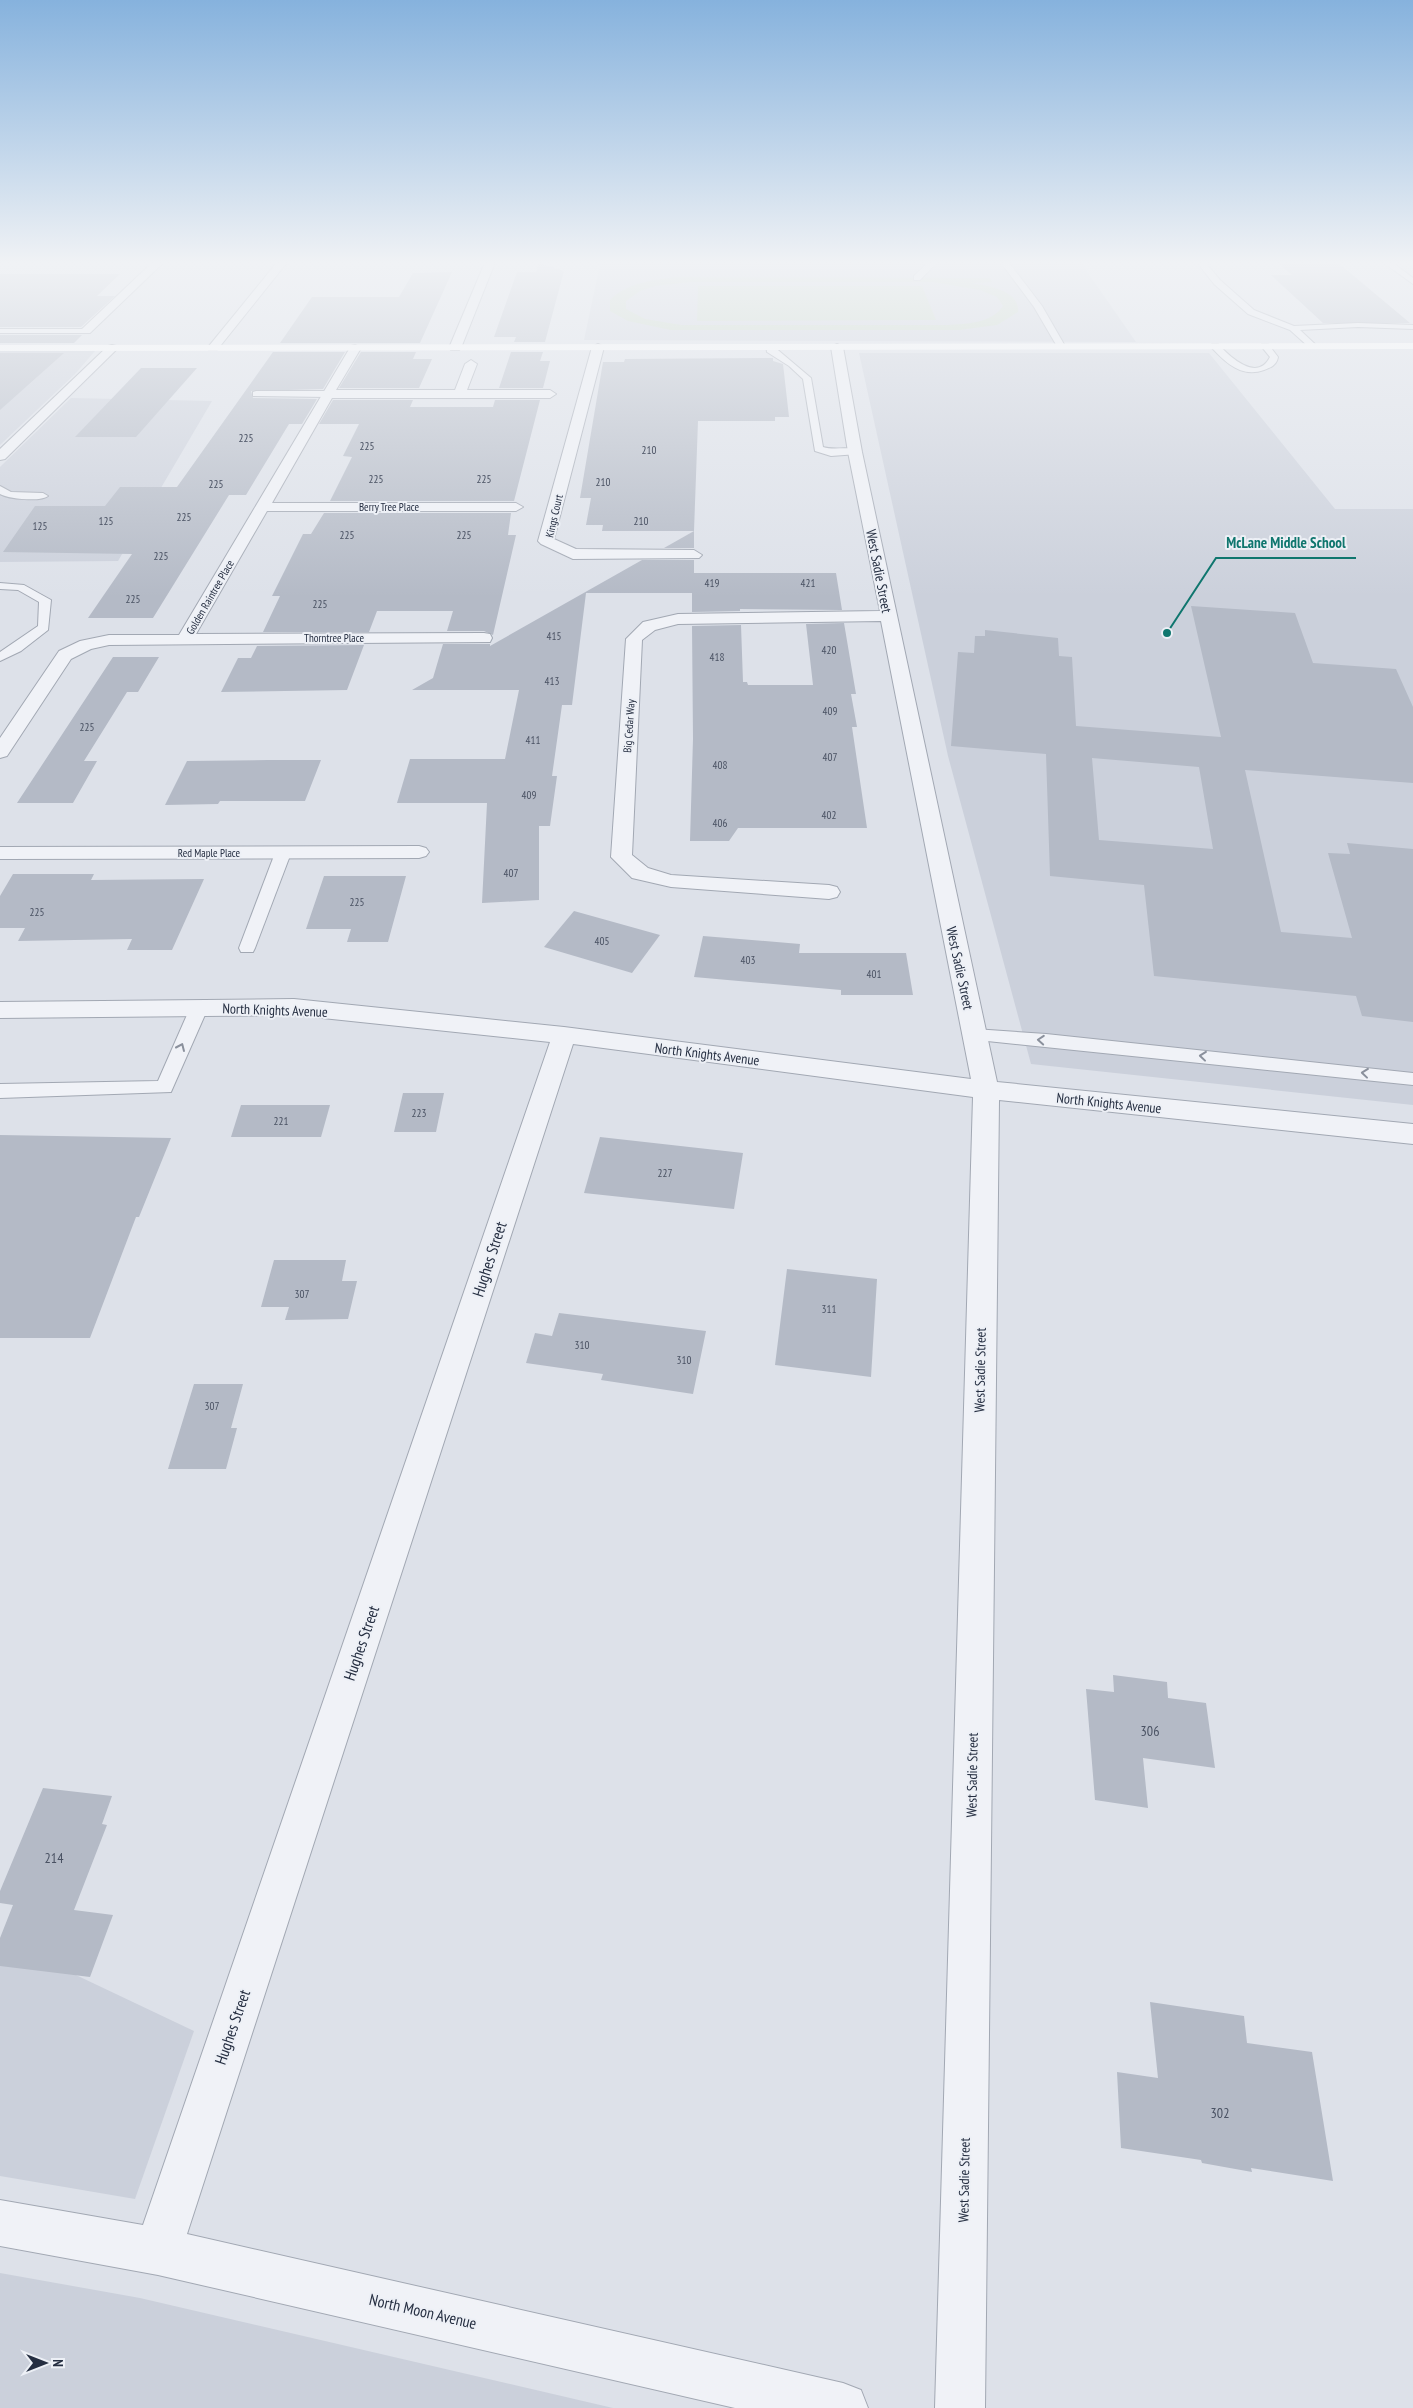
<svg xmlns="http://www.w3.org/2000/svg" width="1413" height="2408" viewBox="0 0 1413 2408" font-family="'PT Sans Narrow',sans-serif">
<rect width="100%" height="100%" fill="#dde1e9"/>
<g fill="#cbd0db">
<polygon points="601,260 1079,260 1136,342 584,340"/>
<polygon points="0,351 95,351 75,374 0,445"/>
<polygon points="859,353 1209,353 1335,509 1413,509 1413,1105 1031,1064 948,756"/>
<polygon points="71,398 212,401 118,561 0,562 0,467"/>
<polygon points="0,1939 194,2031 135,2199 0,2176"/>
<polygon points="0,2273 140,2298 613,2408 0,2408"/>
</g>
<g fill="#c2d4bd" fill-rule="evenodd">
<path d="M676,277L990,278L992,282L971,283C988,286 1020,290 1018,312L997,325L959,330H671L628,321L610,311V300C626,283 654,280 676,277ZM690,282H933L980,290L997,297L1003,306C992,323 967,324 948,325H681L645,319L626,309V301L640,291L655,286Z"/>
<polygon points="698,286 922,286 936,320 697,321"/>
</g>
<g fill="#b4bac6" fill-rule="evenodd">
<polygon points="1277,261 1336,261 1410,323 1323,323 1271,275 1292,275"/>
<polygon points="539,263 564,271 545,342 514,342 516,337 494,337 517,272 536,272"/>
<polygon points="452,272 420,343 280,343 312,297 399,297 413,273"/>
<polygon points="0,274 120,274 97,296 115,296 81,327 0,327"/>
<polygon points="0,335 82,335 74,343 0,343"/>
<polygon points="273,352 345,352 323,389 251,391 253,398 317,399 302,424 289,424 246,495 229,495 153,618 88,618 132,554 3,552 35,506 105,506 120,487 177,487"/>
<polygon points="361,352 416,352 413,359 432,359 419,388 339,388"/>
<polygon points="511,352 543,352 540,361 550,361 543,388 499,388"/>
<polygon points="0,353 64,353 0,410"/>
<polygon points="773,358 773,361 783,364 789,417 775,417 775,421 698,421 694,531 602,531 603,525 586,525 591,498 580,498 603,362 624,362 625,359"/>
<polygon points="141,368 197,368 136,437 75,437"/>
<polygon points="333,400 413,400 410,407 493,407 495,400 540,400 514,501 330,501 352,457 343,456 359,424 319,424"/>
<polygon points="324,513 511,513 508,535 516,535 493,635 484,631 447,631 453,611 377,611 369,632 263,632 280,596 272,596 303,534 311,534"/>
<polygon points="694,531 694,548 664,548"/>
<polygon points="642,560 694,560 694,573 836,573 842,610 740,609 740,611 692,612 692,593 586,593 572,705 562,705 552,776 557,776 550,826 539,826 539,900 482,903 487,803 397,803 410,759 505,759 519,690 412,690 433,678 443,644 490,644 490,646"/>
<path d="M1191,606L1295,613L1313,663L1396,669L1413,707V783L1245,770L1281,932L1352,938L1328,853L1350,854L1347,843L1413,849V1022L1362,1016L1356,996L1154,976L1144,885L1050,876L1046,754L951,746L958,652L974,653L975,636H985V630L1058,638L1059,656L1072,657L1076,726L1221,737ZM1092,758L1199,767L1213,849L1099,840Z"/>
<polygon points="844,623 856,694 851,694 857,727 852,727 867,828 738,828 729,841 690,841 693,739 692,626 741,625 743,682 747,682 748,685 813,685 806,624"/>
<polygon points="364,645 347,690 221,692 238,658 251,658 257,646"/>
<polygon points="113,657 159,657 138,692 127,692 84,761 97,761 73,803 17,803"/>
<polygon points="268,760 321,760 305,801 220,801 218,804 165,805 187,761"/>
<polygon points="13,874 94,874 91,880 204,879 172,950 127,950 132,939 18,941 25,928 0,928 0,896"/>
<polygon points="324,876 406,876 388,942 347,942 351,929 306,929"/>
<polygon points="574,911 660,935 632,973 544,947"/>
<polygon points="703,936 800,944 799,953 906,953 913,995 841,995 841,990 694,977"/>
<polygon points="403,1093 444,1093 436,1132 394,1132"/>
<polygon points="241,1105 330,1105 321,1137 231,1137"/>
<polygon points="0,1135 171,1138 139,1217 136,1217 90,1338 0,1338"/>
<polygon points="600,1137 743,1153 734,1209 584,1193"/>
<polygon points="274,1260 346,1260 342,1281 357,1281 348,1319 285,1320 289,1307 261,1307"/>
<polygon points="787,1269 877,1279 871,1377 775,1365"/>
<polygon points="559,1313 706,1331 693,1394 601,1380 603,1374 526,1363 535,1333 552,1336"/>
<polygon points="194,1384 243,1384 231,1428 237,1428 226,1469 168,1469"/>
<polygon points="1113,1675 1167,1682 1168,1698 1206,1703 1215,1768 1143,1758 1148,1808 1095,1800 1086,1689 1114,1692"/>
<polygon points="43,1788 112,1796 102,1824 107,1825 74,1910 113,1915 90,1977 0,1966 0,1938 13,1905 0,1903 0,1891"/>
<polygon points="1150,2002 1244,2016 1247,2043 1312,2052 1333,2181 1251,2168 1252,2172 1202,2163 1201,2160 1121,2148 1117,2072 1158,2078"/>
</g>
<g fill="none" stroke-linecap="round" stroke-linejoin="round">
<defs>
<g id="lane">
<polygon points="931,260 939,260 920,280 914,280 914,276"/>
<polygon points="999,260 1007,260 1042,306 1065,346 1064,348 1058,348 1034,307"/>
<polygon points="1195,260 1203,260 1220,280 1254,310 1294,326 1358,323 1413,325 1413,329 1358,327 1300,330 1317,346 1310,348 1290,330 1248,314 1214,284"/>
<polygon points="1380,260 1389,260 1413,278 1413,284"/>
<polygon points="0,329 86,329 90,331 86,333 0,333"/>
<path d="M1212,344H1218C1229,356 1257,383 1270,357L1261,346L1262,344H1268L1278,357C1277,364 1271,368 1264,370C1242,378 1226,363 1212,348Z"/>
<path d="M766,345H772L811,378L823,447C834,451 852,445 860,452L858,454L831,456L815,451L803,379L789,366L767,352Z"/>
<polygon points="256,391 327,391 331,394 327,397 253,396 253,392"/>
<path d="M0,486L11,492L43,493L48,496C41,502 8,499 0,494Z"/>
<polygon points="0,583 24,585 51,600 48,630 21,651 0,661 0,652 38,626 39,602 18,590 0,589"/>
<polygon points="283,848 291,853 255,948 253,952 241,952 239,948 275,853"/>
<polygon points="199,1002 205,1004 208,1008 171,1092 0,1098 0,1084 158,1081 190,1008 193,1004"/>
<polygon points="974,1029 1046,1034 1413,1073 1413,1085 968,1039 965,1035 968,1031"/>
</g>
<g id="street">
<polygon points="155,260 166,260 90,333 82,333 82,329"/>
<polygon points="279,260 289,260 217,350 209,350 209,346"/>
<polygon points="486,260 496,260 461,348 459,350 451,350 449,348"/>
<polygon points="598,344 604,347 554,539 576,549 694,550 702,555 699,558 573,559 541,544 538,541 592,347"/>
<polygon points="837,344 843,347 862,452 997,1082 1413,1124 1413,1144 999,1100 985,2408 935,2408 973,1097 573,1044 187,2234 843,2383 861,2390 868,2408 735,2408 158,2275 0,2246 0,2200 143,2225 550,1042 294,1015 0,1018 0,1002 294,999 564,1027 971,1079 881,621 678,624 655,630 642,640 632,855 648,868 671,875 829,885 837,887 840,892 837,897 829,899 671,887 632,878 611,857 626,639 643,622 678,614 880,611 848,452 831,347"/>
<polygon points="112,345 116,346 116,350 5,459 0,460 0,449 108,346"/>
<polygon points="355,345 361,348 336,390 455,390 465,364 471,360 477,364 467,390 550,390 556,394 550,398 332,398 272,503 516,503 523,507 516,511 267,511 196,634 484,633 490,634 492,638 490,642 109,645 91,649 71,659 7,756 0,758 0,738 59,651 80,641 109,635 179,635 351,346"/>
<polygon points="419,846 426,848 429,852 426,856 419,858 0,859 0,847"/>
</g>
</defs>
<use href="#lane" stroke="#a2a8b3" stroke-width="2"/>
<use href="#street" stroke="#a2a8b3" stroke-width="2"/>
<use href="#lane" fill="#f0f2f7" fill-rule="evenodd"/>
<use href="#street" fill="#f0f2f7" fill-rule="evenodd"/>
<polygon fill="#fff" fill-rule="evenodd" points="1413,343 1413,349 0,351 0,345"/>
</g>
<defs><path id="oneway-chevron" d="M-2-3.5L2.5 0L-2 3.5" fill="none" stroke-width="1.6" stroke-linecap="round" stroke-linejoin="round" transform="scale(1.25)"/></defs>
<g stroke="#8a909c">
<use href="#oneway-chevron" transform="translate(1041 1040) rotate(-176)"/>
<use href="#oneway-chevron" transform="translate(181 1047) rotate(-66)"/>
<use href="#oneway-chevron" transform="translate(1203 1056) rotate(-174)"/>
<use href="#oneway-chevron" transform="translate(1365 1073) rotate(-174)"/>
</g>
<linearGradient id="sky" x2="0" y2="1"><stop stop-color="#86b2dd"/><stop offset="0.44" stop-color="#f0f2f5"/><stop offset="1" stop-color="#f0f2f5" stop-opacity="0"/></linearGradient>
<rect width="1413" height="597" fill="url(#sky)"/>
<g text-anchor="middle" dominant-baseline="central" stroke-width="4" stroke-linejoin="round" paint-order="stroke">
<g font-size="11" fill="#495162">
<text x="246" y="438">225</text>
<text x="367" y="446">225</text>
<text x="649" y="450">210</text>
<text x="376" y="479">225</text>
<text x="484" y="479">225</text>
<text x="603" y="482">210</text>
<text x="216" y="484">225</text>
<text x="184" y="517">225</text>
<text x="106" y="521">125</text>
<text x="641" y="521">210</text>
<text x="40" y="526">125</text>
<text x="347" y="535">225</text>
<text x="464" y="535">225</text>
<text x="161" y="556">225</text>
<text x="712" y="583">419</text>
<text x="808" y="583">421</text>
<text x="133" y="599">225</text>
<text x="320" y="604">225</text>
<text x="554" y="636">415</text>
<text x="829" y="650">420</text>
<text x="717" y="657">418</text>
<text x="552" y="681">413</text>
<text x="830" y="711">409</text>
<text x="87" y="727">225</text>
<text x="533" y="740">411</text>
<text x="830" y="757">407</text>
<text x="720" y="765">408</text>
<text x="529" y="795">409</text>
<text x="829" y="815">402</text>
<text x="720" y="823">406</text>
<text x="511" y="873">407</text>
<text x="357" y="902">225</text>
<text x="37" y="912">225</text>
<text x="602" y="941">405</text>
<text x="748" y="960">403</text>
<text x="874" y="974">401</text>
<text x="419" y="1113">223</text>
<text x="281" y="1121">221</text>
<text x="665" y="1173">227</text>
<text x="302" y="1294">307</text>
<text x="829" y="1309">311</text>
<text x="582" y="1345">310</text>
<text x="684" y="1360">310</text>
<text x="212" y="1406">307</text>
</g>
<g font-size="11" fill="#252e41" stroke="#edf0f6">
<text x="389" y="507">Berry Tree Place</text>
<text transform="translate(554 516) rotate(-77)">Kings Court</text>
<text transform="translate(210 597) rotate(-60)">Golden Raintree Place</text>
<text x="334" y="638">Thorntree Place</text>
<text transform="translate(629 726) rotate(-86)">Big Cedar Way</text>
<text x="209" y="853">Red Maple Place</text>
</g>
<g font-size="14" fill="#252e41" stroke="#edf0f6">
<text transform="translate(879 571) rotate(79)">West Sadie Street</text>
<text transform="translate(960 968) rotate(78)">West Sadie Street</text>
<text transform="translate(275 1010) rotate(2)">North Knights Avenue</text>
<text transform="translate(707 1054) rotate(7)">North Knights Avenue</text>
<text transform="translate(1109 1103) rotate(6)">North Knights Avenue</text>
<text transform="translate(980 1370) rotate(-89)">West Sadie Street</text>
<text transform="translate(972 1775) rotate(-89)">West Sadie Street</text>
<text transform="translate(964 2180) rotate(-89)">West Sadie Street</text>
</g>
<g font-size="14" fill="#495162">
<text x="1150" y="1731">306</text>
<text x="54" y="1858">214</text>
<text x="1220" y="2113">302</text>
</g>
<g font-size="16" fill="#252e41" stroke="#edf0f6">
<text transform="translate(489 1259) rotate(-72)">Hughes Street</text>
<text transform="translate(361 1643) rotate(-71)">Hughes Street</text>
<text transform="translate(232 2027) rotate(-71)">Hughes Street</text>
<text transform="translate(423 2311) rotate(13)">North Moon Avenue</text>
</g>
</g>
<path fill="none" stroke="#0f766e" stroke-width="2" d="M1167 633L1216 558H1356"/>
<circle fill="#0f766e" stroke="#edf0f6" stroke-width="2" cx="1167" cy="633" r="5"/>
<g font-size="15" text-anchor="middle" font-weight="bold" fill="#0f766e" stroke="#edf0f6" stroke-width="4" stroke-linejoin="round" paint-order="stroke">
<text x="1286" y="548">McLane Middle School</text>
</g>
<g transform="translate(45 2363) rotate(90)" stroke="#edf0f6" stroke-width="4" paint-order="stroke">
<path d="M0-4L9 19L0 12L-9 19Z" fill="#252e41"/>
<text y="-8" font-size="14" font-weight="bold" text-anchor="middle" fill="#252e41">N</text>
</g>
</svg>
